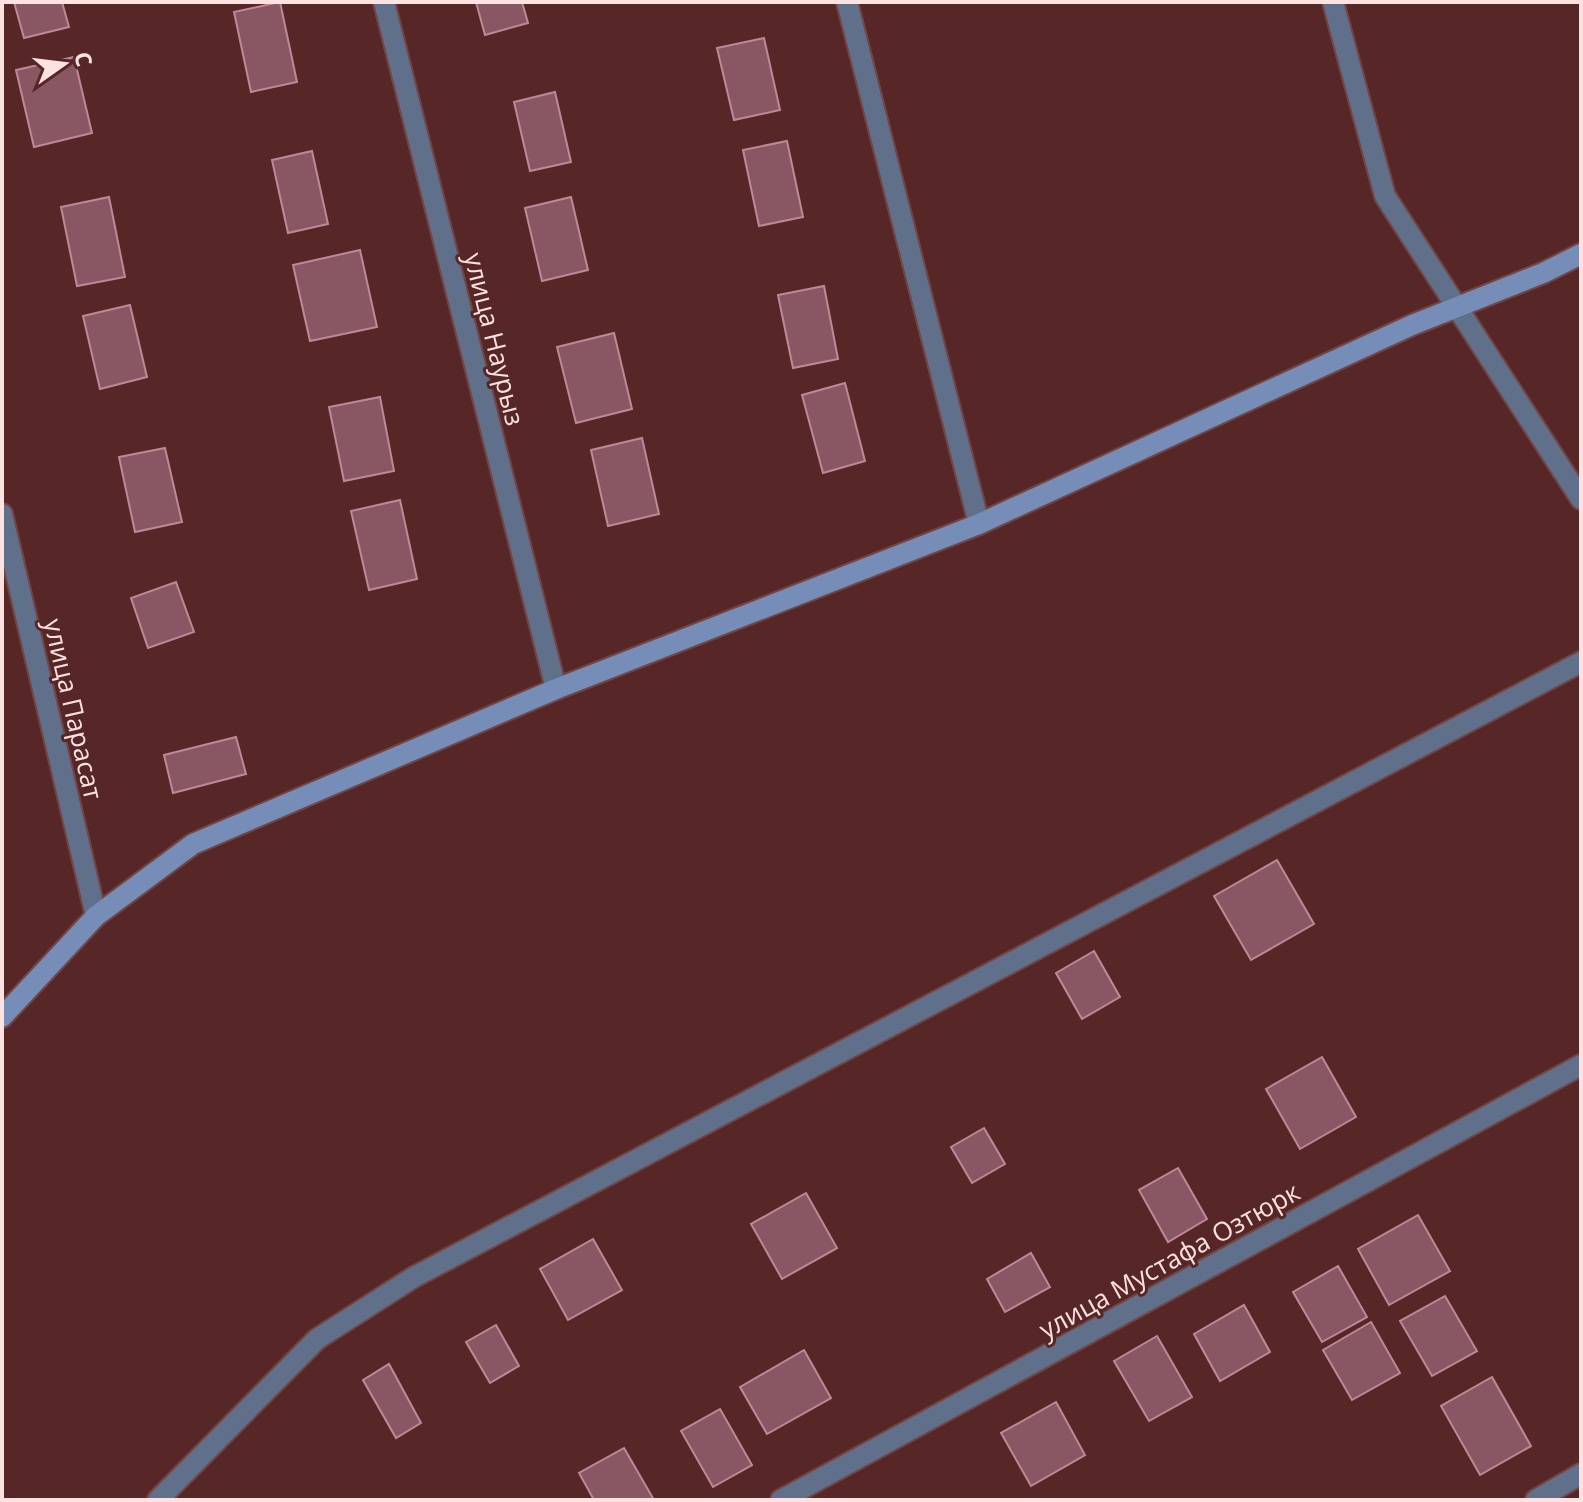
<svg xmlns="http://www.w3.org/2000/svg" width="1583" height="1502" viewBox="0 0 1583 1502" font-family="'Open Sans',sans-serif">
<rect width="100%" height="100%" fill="#572727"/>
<g fill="#895664" stroke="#c08897" stroke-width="2">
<polygon points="14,2 62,2 69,27 24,38"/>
<polygon points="280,2 297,82 251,92 234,12"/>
<polygon points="476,2 522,2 528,23 485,35"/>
<polygon points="764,38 780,110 734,120 717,48"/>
<polygon points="74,57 92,133 34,147 16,70"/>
<polygon points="555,92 571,162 530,171 514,102"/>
<polygon points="787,141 803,217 759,226 743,150"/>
<polygon points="312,151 328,224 288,233 272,160"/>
<polygon points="109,197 125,277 77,286 61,207"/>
<polygon points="571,197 588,270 542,281 525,208"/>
<polygon points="360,250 377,327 310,341 293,265"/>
<polygon points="824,286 838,359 793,368 778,295"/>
<polygon points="130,305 147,377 100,389 83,316"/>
<polygon points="614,333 632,409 576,423 557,347"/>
<polygon points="845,383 865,461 823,473 802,395"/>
<polygon points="380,397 394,471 344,481 329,407"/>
<polygon points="642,438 659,514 608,526 591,450"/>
<polygon points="165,448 182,522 135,532 119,457"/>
<polygon points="400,500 417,579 369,590 351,511"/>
<polygon points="176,582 194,632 148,648 131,598"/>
<polygon points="236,737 246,774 173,793 164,755"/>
<polygon points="1277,860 1314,924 1251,960 1214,896"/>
<polygon points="1094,951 1120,997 1082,1019 1056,973"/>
<polygon points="1322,1057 1356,1117 1300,1149 1266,1089"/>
<polygon points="984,1128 1005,1164 972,1183 951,1147"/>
<polygon points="1178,1168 1207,1219 1168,1242 1139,1190"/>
<polygon points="806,1193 837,1248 782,1279 751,1224"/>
<polygon points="1418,1215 1450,1271 1389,1305 1358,1249"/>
<polygon points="593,1239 622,1290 568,1320 540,1269"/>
<polygon points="1031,1253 1050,1287 1005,1312 987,1279"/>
<polygon points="1338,1266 1367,1317 1322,1342 1293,1292"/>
<polygon points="1445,1296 1477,1351 1432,1376 1400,1321"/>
<polygon points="1244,1305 1270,1352 1220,1381 1194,1334"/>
<polygon points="1371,1322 1400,1373 1352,1400 1323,1350"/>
<polygon points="496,1325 519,1366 490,1383 466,1342"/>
<polygon points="1157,1336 1192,1397 1149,1421 1114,1361"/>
<polygon points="804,1350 831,1398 767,1434 740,1387"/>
<polygon points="389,1364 421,1423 396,1438 363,1380"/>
<polygon points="1492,1377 1531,1446 1480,1475 1441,1406"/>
<polygon points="1056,1402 1085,1455 1031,1486 1001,1433"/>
<polygon points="720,1409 752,1465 713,1487 681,1431"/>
<polygon points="624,1448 654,1500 594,1500 579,1473"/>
</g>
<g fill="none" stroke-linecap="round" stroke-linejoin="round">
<defs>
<g id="street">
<polyline points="384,2 556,689"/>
<polyline points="847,2 979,524"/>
<polyline points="1333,2 1385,196 1581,499"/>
<polyline points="2,514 96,916"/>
<polyline points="158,1500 317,1339 414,1277 1581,662"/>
<polyline points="781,1500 1581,1065"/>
<polyline points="1536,1500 1581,1474"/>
</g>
<polyline id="secondary" points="2,1017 96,916 193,844 556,689 979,524 1412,325 1543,273 1581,254"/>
</defs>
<use href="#street" stroke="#714545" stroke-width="24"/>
<use href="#secondary" stroke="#714545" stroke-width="24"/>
<use href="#street" stroke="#606f8a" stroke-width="20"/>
<use href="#secondary" stroke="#758db7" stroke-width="20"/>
</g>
<g text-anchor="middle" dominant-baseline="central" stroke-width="6" stroke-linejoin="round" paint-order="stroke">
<g font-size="26" fill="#fce2e1" stroke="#572727">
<text transform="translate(495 339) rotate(76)">улица Наурыз</text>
<text transform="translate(74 709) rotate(77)">улица Парасат</text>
<text transform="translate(1169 1260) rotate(-29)">улица Мустафа Озтюрк</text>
</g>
</g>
<rect width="1583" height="1502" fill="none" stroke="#fce2e1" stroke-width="8"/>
<g transform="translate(64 64) rotate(76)" stroke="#572727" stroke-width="6" paint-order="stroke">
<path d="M0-6L14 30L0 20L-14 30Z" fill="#fce2e1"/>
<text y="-12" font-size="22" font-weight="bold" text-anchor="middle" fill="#fce2e1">С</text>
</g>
</svg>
